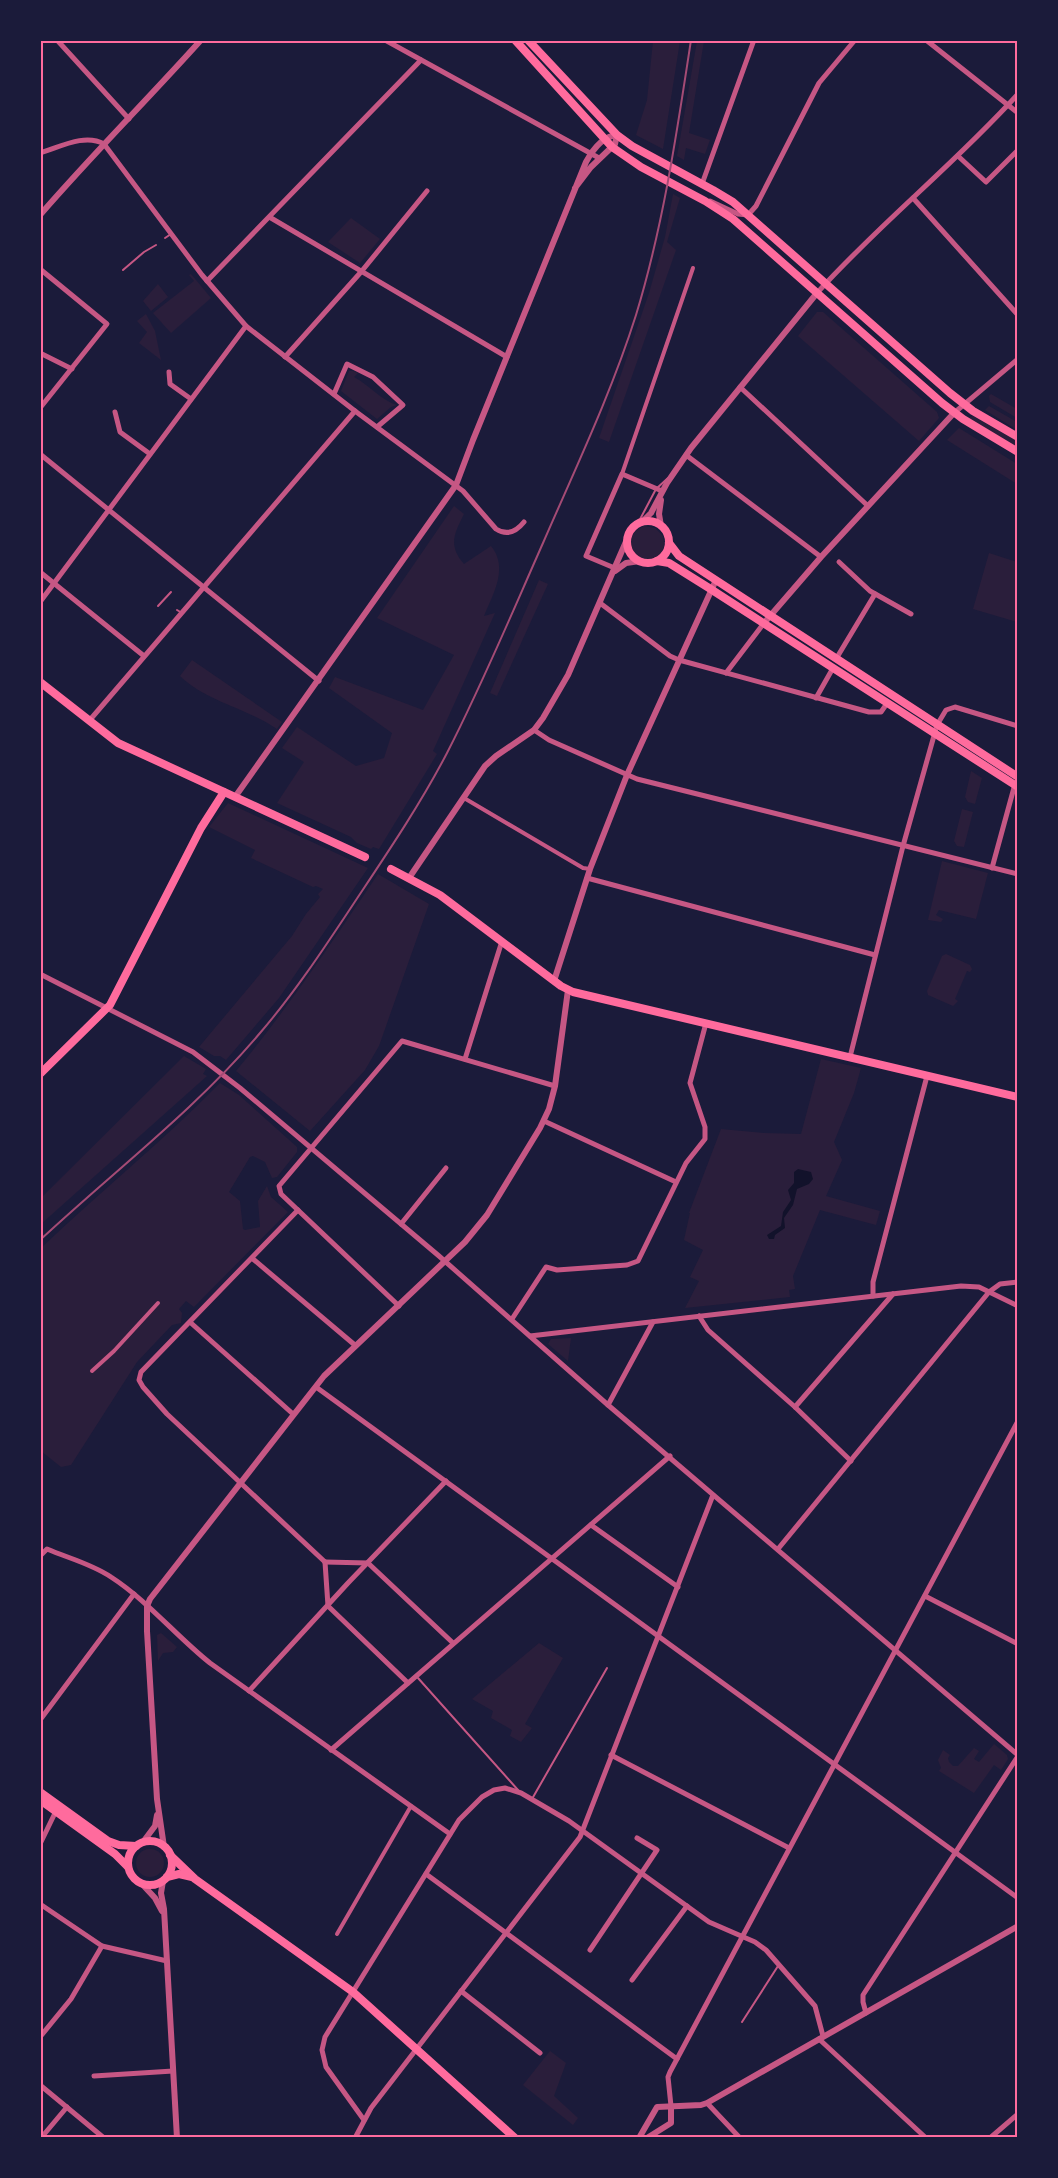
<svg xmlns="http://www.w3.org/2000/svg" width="1058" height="2178" viewBox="0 0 1058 2178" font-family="'Archivo Narrow',sans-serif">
<rect width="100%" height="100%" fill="#1b1b3a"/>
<g fill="#2a1e3b">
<polygon points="653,41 680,41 663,149 636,135 647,100"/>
<polygon points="697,41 704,41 689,133 710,140 705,154 686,148 684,160 677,156"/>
<polygon points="673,194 680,198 667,242 676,250 609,442 599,438 649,293 665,237"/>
<polygon points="351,218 380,239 360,263 328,242"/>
<polygon points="191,274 211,298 171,333 153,313 194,281 189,275"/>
<polygon points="158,284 168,297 151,311 143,301"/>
<polygon points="817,312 823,312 937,412 939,418 919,441 798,336"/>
<polygon points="146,314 155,331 161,360 139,343 147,332 137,321"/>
<path d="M349,371H353L358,373L354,377C369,385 382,401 397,405L391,407L377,419L341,391Z"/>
<polygon points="991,394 1017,409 1017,418 990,402 989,396"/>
<polygon points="989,406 1017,422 1017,430 985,410"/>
<polygon points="973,416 1017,441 1017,448 969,418"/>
<polygon points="959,428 1017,464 1017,484 947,440"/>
<path d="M454,506L464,514C454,534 448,546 464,564L491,546C509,568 493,594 484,616L495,613L433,751L437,754L379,849L373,847L371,849L357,843L351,837L277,803L304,762L282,748L297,727L356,766L384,758L392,733L329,688L335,677L423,710L454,655L377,618Z"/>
<path d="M644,526L655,528L663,536C671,567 627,565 631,539C633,532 638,529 644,526Z"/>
<polygon points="989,553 1017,562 1017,622 973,609"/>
<polygon points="539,580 548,584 497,696 490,693"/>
<path d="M192,660L282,722L277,729C247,708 207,702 180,676Z"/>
<polygon points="971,771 982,778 975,804 968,802 965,797"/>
<polygon points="228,803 368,868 279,998 226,1060 220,1056 214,1056 199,1047 292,936 306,914 320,897 318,894 323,889 316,886 313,887 251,858 255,850 209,827"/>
<polygon points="962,809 973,812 964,847 957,846 954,841"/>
<polygon points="942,861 988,873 976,919 939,910 936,915 943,919 941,922 928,920"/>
<path d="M378,874L429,904L379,1046L365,1070L310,1131L236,1071C288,1008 333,941 378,874Z"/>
<polygon points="946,954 970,965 972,969 970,972 967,971 955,999 958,1001 953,1006 928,995 927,991 942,956"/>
<polygon points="184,1056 206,1069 203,1074 207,1076 41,1224 41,1198"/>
<polygon points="821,1059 861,1068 854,1093 834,1142 842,1160 826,1196 880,1211 876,1225 820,1210 793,1276 795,1289 789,1290 790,1297 685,1308 699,1281 690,1277 703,1250 684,1240 690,1213 689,1213 721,1129 764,1133 801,1134"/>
<path d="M220,1083L239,1095L297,1147V1152L277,1177L272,1178L265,1162L253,1156L250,1157L229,1192L240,1201L243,1229L245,1230L260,1227L258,1201L267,1186L271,1197L288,1212L194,1307L186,1301L179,1309L182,1313L181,1323L172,1325L137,1362L71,1465L61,1467L41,1451V1248C100,1192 163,1141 220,1083Z"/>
<polygon points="571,1338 568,1361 548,1344 551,1339"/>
<polygon points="161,1633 177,1647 173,1652 163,1653 158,1661 157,1635"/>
<polygon points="539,1643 563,1658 525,1724 532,1728 521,1742 510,1736 512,1730 491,1718 493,1711 472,1699"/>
<polygon points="994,1744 1007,1755 1008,1759 1001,1770 994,1765 974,1793 939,1771 941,1768 938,1760 943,1750 950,1755 948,1758 949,1762 953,1766 958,1766 974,1748 979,1751 974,1759 979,1762"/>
<circle cx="150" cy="1863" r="14"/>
<polygon points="550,2051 566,2063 554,2096 578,2118 573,2125 523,2085"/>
</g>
<polygon fill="#12122b" points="798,1169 811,1172 813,1179 809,1184 797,1189 793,1205 784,1218 785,1228 775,1235 774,1239 769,1239 767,1235 781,1226 783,1212 791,1200 788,1190 794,1183 794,1172"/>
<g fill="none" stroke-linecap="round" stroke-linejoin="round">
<g stroke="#c65784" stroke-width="2">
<polyline points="165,238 171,234"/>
<polyline points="123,270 144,252 156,245"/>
<polyline points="637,525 656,489 668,478"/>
<polyline points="158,606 171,592"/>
<polyline points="177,610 182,613"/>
<polyline points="418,1678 518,1790"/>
<polyline points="532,1799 607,1668"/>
<polyline points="742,2022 778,1966"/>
</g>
<g stroke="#c65784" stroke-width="4">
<polyline points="622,474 693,268"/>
<polyline points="464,798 583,868 590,869"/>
<polyline points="92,1371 114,1351 158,1303"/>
<polyline points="337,1934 411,1806"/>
</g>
<g stroke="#c65784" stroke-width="5">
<polyline points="57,40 129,119"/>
<polyline points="385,40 599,158"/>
<polyline points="926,40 1018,113"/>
<path d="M40,153C60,147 85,133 104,144L202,275L246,326L355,411L463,491L496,529C507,536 516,532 524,522"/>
<polyline points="958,156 986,182 1018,150"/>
<polyline points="702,184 754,40"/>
<polyline points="913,198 1018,315"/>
<polyline points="710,201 738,214 748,215 756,206 819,83 855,40"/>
<polyline points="271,218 507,357"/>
<polyline points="40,269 107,324 40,408"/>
<polyline points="207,281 421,60"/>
<path d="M817,293C880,223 955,164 1018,94"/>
<polyline points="40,353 72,369"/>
<polyline points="285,357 361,272 427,191"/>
<polyline points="169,372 170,384 191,399"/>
<polyline points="740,387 868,506"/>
<polyline points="334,394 347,364 373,377 403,405 377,427"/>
<polyline points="115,412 120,432 150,454"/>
<polyline points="954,413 1018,359"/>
<polyline points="40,454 319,681"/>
<polyline points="686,455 821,557"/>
<polyline points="839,562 870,591 911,614"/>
<polyline points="617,569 586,556 622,474 662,491"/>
<polyline points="40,572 144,656"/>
<polyline points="40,602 246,326"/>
<polyline points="600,603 670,656 679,660 869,712 881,712 888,702"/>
<polyline points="836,659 875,594"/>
<polyline points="726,673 764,623"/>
<polyline points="816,698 833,668"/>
<polyline points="89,721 355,411"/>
<polyline points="534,730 549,740 637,779 1018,874"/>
<polyline points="992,868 1015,784"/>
<polyline points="587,878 875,955"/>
<polyline points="40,974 193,1052 240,1088 439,1256 608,1405 1018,1755"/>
<polyline points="850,1057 903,846 937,725 946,710 955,707 1018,726"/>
<polyline points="465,1059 502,941"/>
<polyline points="544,1121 676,1182"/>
<polyline points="298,1210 141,1372 139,1380 143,1387 167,1414 325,1562"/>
<polyline points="401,1224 446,1168"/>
<polyline points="253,1259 356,1346"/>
<polyline points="873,1296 873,1282 927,1076"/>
<polyline points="399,1306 281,1194 279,1186 402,1041 555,1086"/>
<polyline points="699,1316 708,1330 795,1407 851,1461"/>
<polyline points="512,1319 546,1267 557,1270 627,1265 638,1261 686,1163 705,1139 705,1127 690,1083 706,1023"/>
<polyline points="191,1323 293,1414"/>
<polyline points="530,1336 961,1286 979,1287 1018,1306"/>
<polyline points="316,1387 1018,1898"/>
<polyline points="608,1405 653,1322"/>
<polyline points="795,1407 893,1294"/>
<polyline points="591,1525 678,1587"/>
<polyline points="778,1549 989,1292 1000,1284 1018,1282"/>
<path d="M40,1556L47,1549C68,1558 92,1564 111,1577C148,1601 176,1636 210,1663L450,1834"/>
<polyline points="325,1562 368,1563 453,1643"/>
<polyline points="325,1562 328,1606 408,1683"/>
<polyline points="925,1596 1018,1644"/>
<polyline points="249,1691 348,1583 446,1481"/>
<polyline points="40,1720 134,1594"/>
<polyline points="331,1750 670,1456"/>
<polyline points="611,1755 789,1848"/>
<polyline points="40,1844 56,1811"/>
<polyline points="426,1874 677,2059"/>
<polyline points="40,1904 102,1946 167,1961"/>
<polyline points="590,1950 657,1850 637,1838"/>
<polyline points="632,1980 687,1906"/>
<polyline points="461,1991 540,2053"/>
<polyline points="866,2013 863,2002 863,1995 1018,1756"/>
<polyline points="40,2037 71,1999 102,1946"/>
<polyline points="819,2039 926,2138"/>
<polyline points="94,2076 173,2071"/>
<polyline points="40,2085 104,2138"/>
<polyline points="707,2103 740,2138"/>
<polyline points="671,2106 668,2077 670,2072 1018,1421"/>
<polyline points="364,2120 326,2067 322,2050 325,2037 459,1820 482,1797 494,1790 505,1788 521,1793 569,1821 709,1922 755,1942 766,1950 815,2006 823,2036"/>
<polyline points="41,2138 67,2107"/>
<polyline points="355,2138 371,2108 580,1837 713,1495"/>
<polyline points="990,2138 1018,2114"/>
</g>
<g stroke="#c65784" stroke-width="6">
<path d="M40,215C92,155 148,99 201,40"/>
<polyline points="661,500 659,514 661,526"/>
<polyline points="642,522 651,513 667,483 691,448 817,293"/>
<polyline points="615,571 626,563 640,561"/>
<polyline points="764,623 821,557 954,413"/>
<path d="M235,797L456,485L473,440L586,162C592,151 603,136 617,135L615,144L591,167L575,188"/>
<polyline points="409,878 485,766 496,756 534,730 543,718 568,675 628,537"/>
<polyline points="554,981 590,869 627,775 716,580"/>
<polyline points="143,1842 155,1826 157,1815"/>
<polyline points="164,1847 157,1799 147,1631 147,1606 150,1599 324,1376 465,1242 487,1215 540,1128 549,1109 555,1086 568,990"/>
<polyline points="163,1881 161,1893 164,1909 177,2138"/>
<polyline points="142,1884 155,1898 162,1911"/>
<polyline points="639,2138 657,2107 701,2105 707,2103 1018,1926"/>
<polyline points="647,2138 671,2123 671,2106"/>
</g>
<g stroke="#ff6b9d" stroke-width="8">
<circle cx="648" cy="542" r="21"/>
<polyline points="669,543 679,556 1018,777"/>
<polyline points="657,561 669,563 709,588 1018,787"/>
<polyline points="40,682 118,743 365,857"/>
<polyline points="391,869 440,895 561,986 573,992 1018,1097"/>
<polyline points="40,1074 110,1005 201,828 224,792"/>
<polyline points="40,1792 108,1841 119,1845 136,1846"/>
<polyline points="40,1800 115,1854 128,1867"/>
<circle cx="150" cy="1863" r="22"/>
<polyline points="170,1855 195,1879 353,1992 515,2138"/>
<polyline points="167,1877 179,1874 192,1877"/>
</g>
<g stroke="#ff6b9d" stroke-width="8">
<polyline points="515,40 612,147 641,167 705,201 733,219 942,403 963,419 1018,452"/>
<polyline points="528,40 617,135 632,146 713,190 733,202 950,393 973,411 1018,437"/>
</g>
<path stroke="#a44b75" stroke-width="2" d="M40,1240C114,1171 195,1110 260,1033C298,989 330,939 362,891C392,846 422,801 447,753C482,685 512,613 543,543C576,467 611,394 636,315C663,227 677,132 691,40"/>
</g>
<rect width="1058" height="2178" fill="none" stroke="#1b1b3a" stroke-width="84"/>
<rect x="42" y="42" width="974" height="2094" fill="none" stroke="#ff6b9d" stroke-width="2"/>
</svg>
